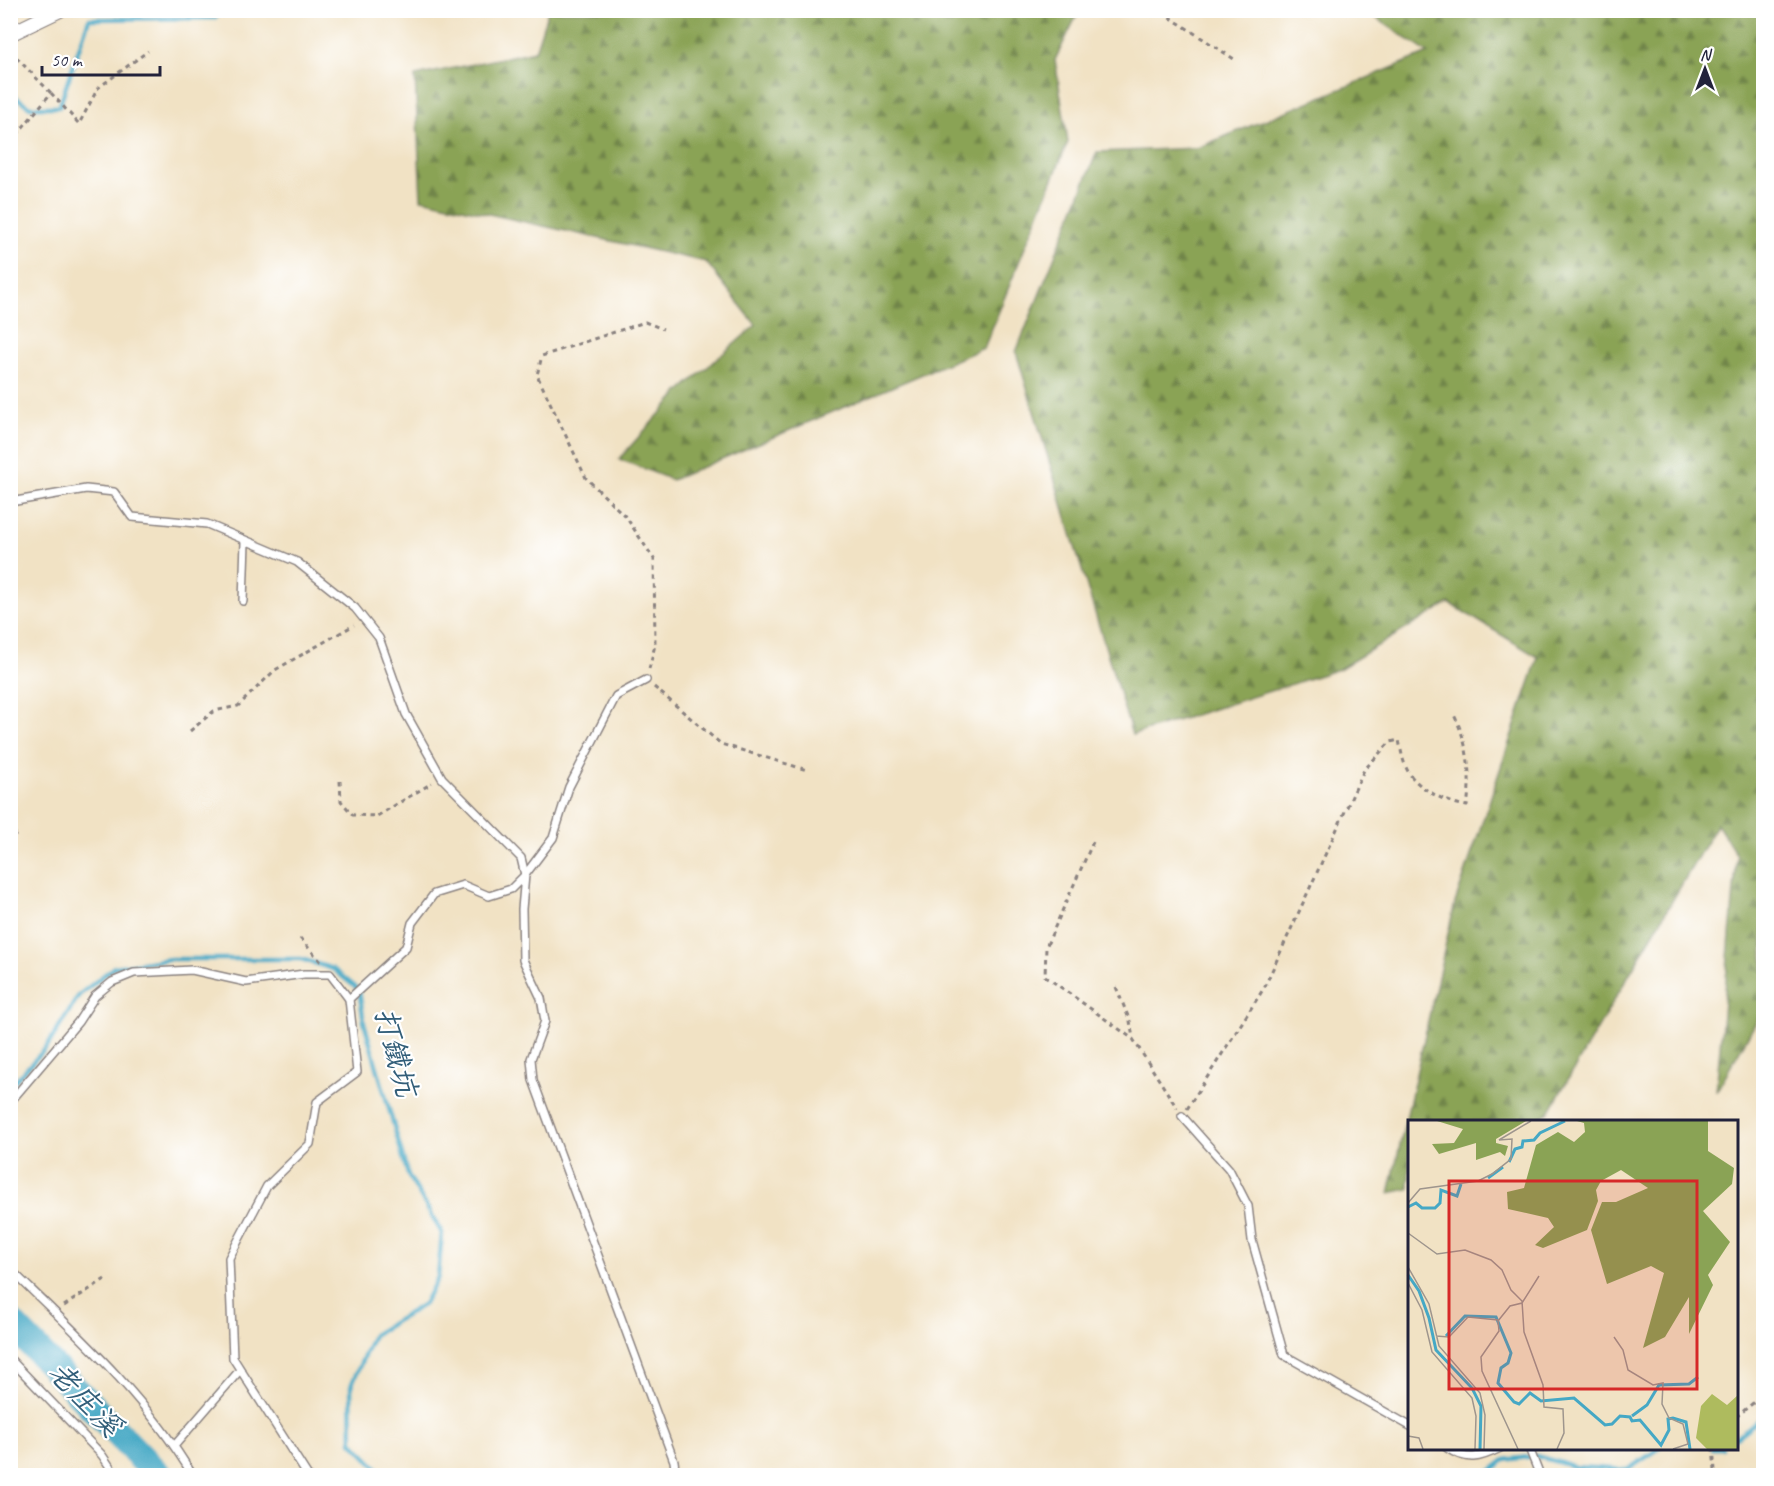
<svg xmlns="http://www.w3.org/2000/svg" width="1774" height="1486" viewBox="0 0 1774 1486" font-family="Caveat,'LXGW WenKai TC',sans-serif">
<defs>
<pattern id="forest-firs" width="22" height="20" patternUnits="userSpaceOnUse" patternTransform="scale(1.5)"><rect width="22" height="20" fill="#8aa355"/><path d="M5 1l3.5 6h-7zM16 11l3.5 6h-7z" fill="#708448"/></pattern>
</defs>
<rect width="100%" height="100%" fill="#fff"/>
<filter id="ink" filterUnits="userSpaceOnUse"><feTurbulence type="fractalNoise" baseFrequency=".0167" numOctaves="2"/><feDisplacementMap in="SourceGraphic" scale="12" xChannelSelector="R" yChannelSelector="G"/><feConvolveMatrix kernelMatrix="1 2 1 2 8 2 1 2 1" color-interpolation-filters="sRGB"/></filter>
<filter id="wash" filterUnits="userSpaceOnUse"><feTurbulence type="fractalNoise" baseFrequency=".008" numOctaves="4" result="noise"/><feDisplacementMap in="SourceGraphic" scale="24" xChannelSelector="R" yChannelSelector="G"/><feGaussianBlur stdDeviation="1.35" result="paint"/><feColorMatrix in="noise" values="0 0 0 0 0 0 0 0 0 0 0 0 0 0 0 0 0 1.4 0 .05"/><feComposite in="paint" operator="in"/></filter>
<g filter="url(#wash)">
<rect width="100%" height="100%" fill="#f1e2c4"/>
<g fill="url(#forest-firs)" stroke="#566248" stroke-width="1.5">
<polygon points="548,11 1079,11 1055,60 1068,142 984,348 672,480 619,459 680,391 756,325 706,262 421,199 415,76 535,51"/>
<polygon points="1366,11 1764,11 1763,1010 1716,1092 1737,856 1717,824 1549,1112 1534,1121 1410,1122 1409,1189 1389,1193 1455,903 1538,657 1449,603 1339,669 1132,735 1016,352 1097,152 1197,148 1428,53"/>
</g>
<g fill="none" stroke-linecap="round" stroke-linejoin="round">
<g stroke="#45a8c5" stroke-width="4.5">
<polyline points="10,93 30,107 59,107 89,19 214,18 223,10"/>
<polyline points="10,1086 46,1048 79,995 114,967 170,959 301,959 333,969 359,990 364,1022 408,1175 442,1233 438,1277 424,1304 373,1335 351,1386 352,1442 385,1476"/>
<polyline points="1736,1437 1764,1416"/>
<polyline points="1712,1448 1722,1448"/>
<polyline points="1484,1476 1505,1460 1536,1456 1576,1467 1627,1470 1660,1448"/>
</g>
<polyline stroke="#45a8c5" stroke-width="28" points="10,1322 159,1476"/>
</g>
</g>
<g filter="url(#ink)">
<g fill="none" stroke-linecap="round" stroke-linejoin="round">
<defs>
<g id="lane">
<polyline points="10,502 86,489 114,492 132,517 207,524 297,562 355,608 379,638 406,714 442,778 521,858 525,875 522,909 523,960 541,998 545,1021 531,1059 533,1080 674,1461 676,1476"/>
<polyline points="243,601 245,542"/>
<polyline points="10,1102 78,1022 95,996 112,982 134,973 192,970 246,982 304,974 330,974 349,999"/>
<polyline points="1182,1116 1229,1169 1248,1206 1252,1240 1284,1355 1410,1426"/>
<path d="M10,1269C76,1333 146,1396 193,1476"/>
<polyline points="10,1359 102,1455 116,1476"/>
<polyline points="175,1445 240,1370"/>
<path d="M1447,1448C1467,1462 1480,1458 1500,1448"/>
<polyline points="1529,1448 1540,1476"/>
<polyline points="308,1476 233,1358 229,1258 267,1186 310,1144 317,1102 357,1072 349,999 406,947 412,923 434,894 463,885 489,896 511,889 525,875 553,838 569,787 616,696 646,680"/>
</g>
<polyline id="street" points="10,34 60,10"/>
</defs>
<use href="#lane" stroke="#8a8280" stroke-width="10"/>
<use href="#street" stroke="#8a8280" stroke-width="16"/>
<g stroke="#8a8280" stroke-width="3" stroke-dasharray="4.5 4.5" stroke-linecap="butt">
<polyline points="1164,10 1168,16 1237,61"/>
<polyline points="10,51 51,93 10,143"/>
<polyline points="51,93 79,124 98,88 148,51"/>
<polyline points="649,669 655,645 654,559 626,517 586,478 537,375 542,356 645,322 663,329"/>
<polyline points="654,687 721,744 807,770"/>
<polyline points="190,731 214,711 238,706 275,670 354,625"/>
<polyline points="340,781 341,801 353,815 377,816 432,783"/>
<polyline points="1093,842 1046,947 1045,976 1133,1039 1177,1108"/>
<polyline points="10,844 15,837 16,791"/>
<polyline points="300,938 322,963"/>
<polyline points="1116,987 1130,1021 1133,1038"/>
<path d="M1187,1109L1264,988L1364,770L1390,742L1399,740C1401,750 1403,764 1409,773C1420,790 1447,803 1467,806C1472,775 1468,743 1454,715"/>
<polyline points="64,1306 105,1279"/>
<polyline points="1736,1417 1764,1394"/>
<polyline points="1713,1448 1715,1470 1721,1476"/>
<polyline points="1159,1476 1181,1469"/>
</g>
<use href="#lane" stroke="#fff" stroke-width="7"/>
<use href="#street" stroke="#fff" stroke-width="14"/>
</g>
</g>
<g text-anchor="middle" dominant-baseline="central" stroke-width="4.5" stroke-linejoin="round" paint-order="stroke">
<g font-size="30" font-style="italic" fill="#325e79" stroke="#fff">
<text transform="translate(396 1052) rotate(75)">打鐵坑</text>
<text transform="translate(85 1399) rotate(46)">老庄溪</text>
</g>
</g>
<g transform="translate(1408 1120)">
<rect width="330" height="330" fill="#f1e2c4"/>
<path d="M29,1H118L88,19V23L100,26L97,36L92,32L68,40V23L31,34L24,24L46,23L55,9ZM169,1H300V31L326,48L324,64L295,91L322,122L300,155L305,165L281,214V177L257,217L235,228L256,153L243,146L199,164L183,110L194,82H208L240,68L213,50L193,61L188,70L190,81L179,110L135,128L127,125L146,107L140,98L100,89L99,72L116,68L128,25L150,12L166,22L177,12L176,3Z" fill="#8aa355"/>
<path d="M304,274L319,285L330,275V329H299L288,318L293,286Z" fill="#aebb5e"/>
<path fill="none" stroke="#45a8c5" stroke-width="3" d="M101,42L107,29L114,27L115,21L126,20L132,13L157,1M80,58L95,47M0,87L8,83L14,88H27L32,83L33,70L49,76L53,64M0,155L11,171L21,198L28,230L64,268L73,286L72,329M38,216L57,196L88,197L103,233L100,243L93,248L90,263L106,282L111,284L122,273L133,281L166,278L197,305L204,304L212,296L222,297L224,301L232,300L253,325L261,310L260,299L265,298L278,302L282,329M224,296L239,285L251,265L281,264L290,257"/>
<path fill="none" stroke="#9e958d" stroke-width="1.5" d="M0,83L12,69L70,61L84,54L103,39L104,19L91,20L123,1M0,113L29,134L57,130L83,140L94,150L103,170L114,181L116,212L135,265L136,287L155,289L156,313L149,329M0,147L21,184L31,226L72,273L77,295L76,329M0,163L14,190L24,232L64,278L68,296L67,329M28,216L41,217L60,197L90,200M206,217L215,230L220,250L245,265L255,263L254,284L261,298L275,304L280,324L265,329M0,316L11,318L15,329M110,329L74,251L73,237L91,211L90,201L102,186L114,183L131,156"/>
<path fill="#d62828" fill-opacity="0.15" stroke="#d62828" stroke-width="3" d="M41,61H289V269H41Z"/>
<rect width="330" height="330" fill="none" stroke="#22223b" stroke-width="3"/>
</g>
<rect width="1774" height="1486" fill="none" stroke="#fff" stroke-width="36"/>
<g transform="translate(1705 69)" stroke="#ffffff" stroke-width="4.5" paint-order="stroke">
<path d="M0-4.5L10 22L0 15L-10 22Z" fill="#22223b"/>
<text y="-9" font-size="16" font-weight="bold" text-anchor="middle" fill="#22223b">N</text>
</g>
<path d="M42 66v9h118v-9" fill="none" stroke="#22223b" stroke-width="3"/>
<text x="51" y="66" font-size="18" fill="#22223b" stroke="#ffffff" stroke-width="4.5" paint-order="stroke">50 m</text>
</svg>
